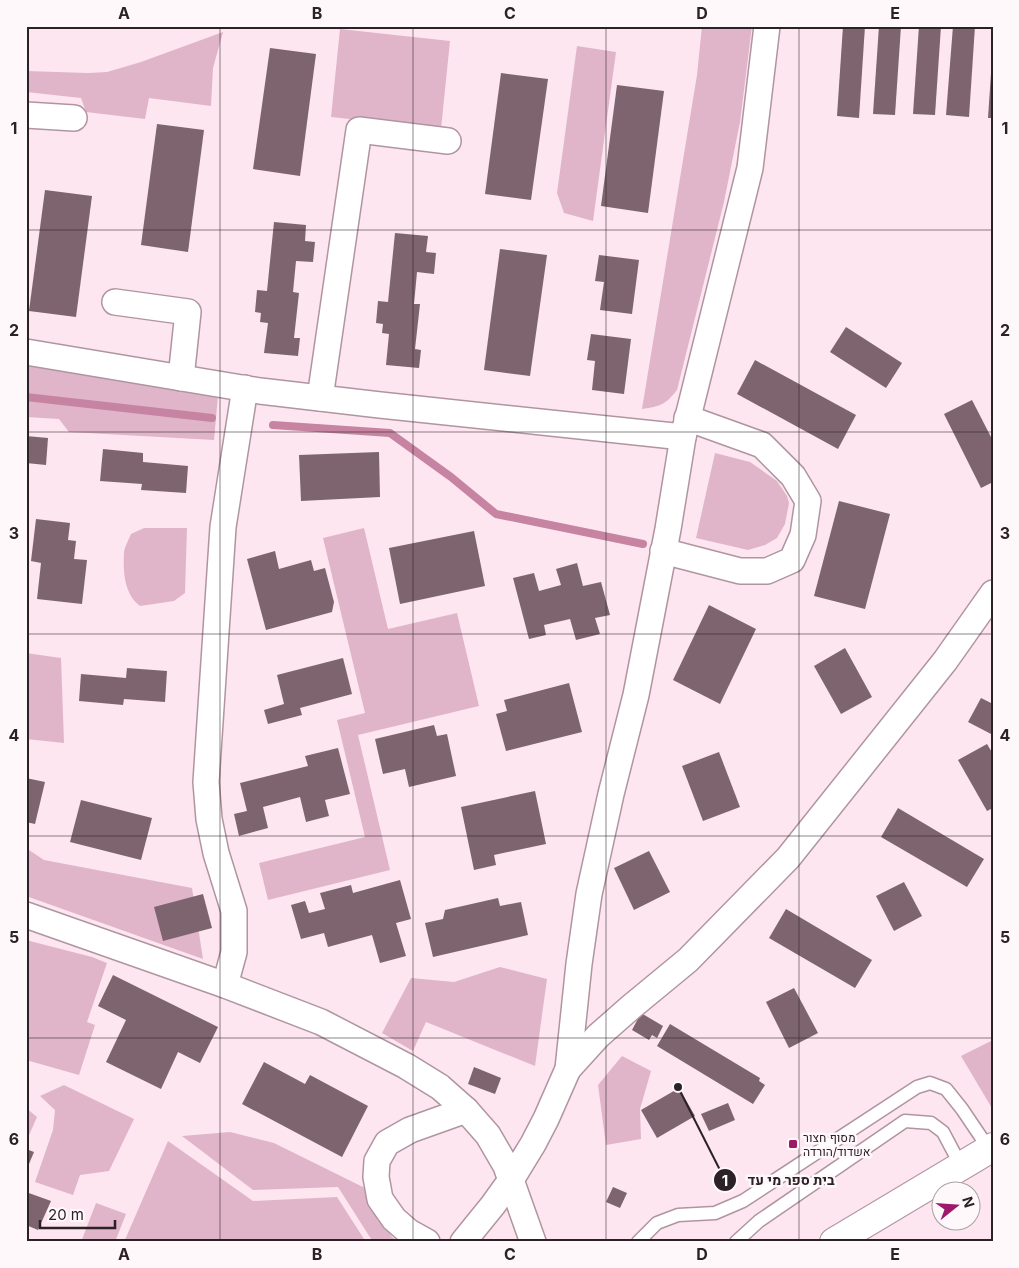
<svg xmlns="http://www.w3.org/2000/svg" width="1019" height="1268" viewBox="0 0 1019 1268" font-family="Inter,Heebo,sans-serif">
<rect width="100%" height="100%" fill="#fde6f0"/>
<g fill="#e1b5c9">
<path d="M702,26H752L740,122L724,202L677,390C665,405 661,406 642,409L697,75Z"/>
<polygon points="340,29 450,41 441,129 331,117"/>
<polygon points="223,32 213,68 211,106 149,98 145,119 86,112 81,98 26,92 26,71 88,73 107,72 141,62"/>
<polygon points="577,46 616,52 593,221 564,213 557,193"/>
<polygon points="26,364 218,396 214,440 69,432 59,419 26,417"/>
<polygon points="715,453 750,462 777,481 787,496 789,503 785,524 777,538 765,545 748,550 696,538"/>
<path d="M144,528H187L185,593L174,601L140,606C124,594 123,571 124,552C125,546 129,539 131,534Z"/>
<polygon points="364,528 388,629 457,613 479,706 358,735 390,870 268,900 259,863 365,837 337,720 365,713 323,538"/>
<polygon points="26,653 61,658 64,743 26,739"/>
<polygon points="26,848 44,860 192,888 203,959 26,896"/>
<polygon points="26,940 92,957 107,963 87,1022 95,1025 79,1075 26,1060"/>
<polygon points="500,967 547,979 535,1066 426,1022 413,1051 382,1033 411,978 454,982"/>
<polygon points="993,1040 993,1110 961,1056"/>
<polygon points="622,1056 651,1071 640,1109 641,1139 606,1145 598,1085"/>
<polygon points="64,1085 134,1119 109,1171 80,1175 73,1195 35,1182 53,1130 55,1110 40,1096"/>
<polygon points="26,1108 37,1117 26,1142"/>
<polygon points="230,1132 274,1143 365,1188 392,1237 399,1242 373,1242 338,1187 253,1190 182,1136"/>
<polygon points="168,1141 253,1201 337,1197 366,1242 124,1242"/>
<polygon points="96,1203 126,1214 115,1242 81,1242"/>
</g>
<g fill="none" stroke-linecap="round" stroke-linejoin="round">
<g stroke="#c683a2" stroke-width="8">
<polyline points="26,397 212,418"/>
<polyline points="273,425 390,433 451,477 496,514 643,544"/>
</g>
</g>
<g fill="#7d646f">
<polygon points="843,26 865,26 859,118 837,116"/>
<polygon points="879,26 901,26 895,115 873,114"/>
<polygon points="919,26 941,26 935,115 913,114"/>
<polygon points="953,26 975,26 969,117 946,115"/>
<polygon points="270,48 316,54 300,176 253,169"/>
<polygon points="501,73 548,79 531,200 485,194"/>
<polygon points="991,73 993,73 993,118 988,118"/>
<polygon points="617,85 664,91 648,213 601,206"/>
<polygon points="157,124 204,130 188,252 141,245"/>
<polygon points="45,190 92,196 76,317 29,311"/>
<polygon points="274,222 306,225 305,241 315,242 313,262 296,261 293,292 299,293 294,338 300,338 298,356 264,353 268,323 260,322 261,313 255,312 257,290 267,291"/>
<polygon points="395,233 428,236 426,252 436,253 434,274 417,272 414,304 420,304 415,349 421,350 419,368 386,365 389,334 382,333 383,324 376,323 378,301 388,302"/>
<polygon points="500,249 547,255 530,376 484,370"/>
<polygon points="599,255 639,260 632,314 600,310 604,282 595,281"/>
<polygon points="846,327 902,363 886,388 830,352"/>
<polygon points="591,334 631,339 624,394 592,390 595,361 587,360"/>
<polygon points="755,360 856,415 838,449 737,394"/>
<polygon points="972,400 993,441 993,482 981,488 944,414"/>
<polygon points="26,436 48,438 46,465 26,463"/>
<polygon points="103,449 143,453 143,462 188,466 186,493 141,490 142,484 100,481"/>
<polygon points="379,452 380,497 301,501 299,455"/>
<polygon points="839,501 890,514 865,609 814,596"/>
<polygon points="36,519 70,523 68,540 76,541 74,559 87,560 82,604 37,599 41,563 31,561"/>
<polygon points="474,531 485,586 400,604 389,548"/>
<polygon points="275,551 279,569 311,560 314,571 325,568 334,602 332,612 266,630 247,559"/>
<polygon points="577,563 583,586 601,582 610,615 595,618 600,634 576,640 570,619 544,625 546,635 529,639 513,578 534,573 539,591 561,585 556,569"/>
<polygon points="709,605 756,629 720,704 673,680"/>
<polygon points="845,648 872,697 841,714 814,666"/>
<polygon points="343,658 352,694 300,708 302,715 268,724 264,710 284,704 277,675"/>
<polygon points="127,668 167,671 165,702 124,699 123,705 79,701 81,674 126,678"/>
<polygon points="569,683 582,732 506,751 496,714 507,711 504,700"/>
<polygon points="981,698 993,704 993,735 968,722"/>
<polygon points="434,725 437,736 447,734 456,776 409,787 405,769 383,774 375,739"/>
<polygon points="987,744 993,754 993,808 987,811 958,760"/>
<polygon points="338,748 350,794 325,800 329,816 306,822 300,797 263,807 268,828 239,836 234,814 247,811 240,783 308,766 305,756"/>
<polygon points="719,752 740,807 703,821 682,766"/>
<polygon points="26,778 45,782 35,824 26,822"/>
<polygon points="535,791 546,844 494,855 496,865 474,870 461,807"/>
<polygon points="81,800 152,818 141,860 70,842"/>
<polygon points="898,808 984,859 967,887 881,837"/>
<polygon points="649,851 670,892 634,910 614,868"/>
<polygon points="400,880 411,919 396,923 406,956 380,963 372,935 328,947 324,933 301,939 291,905 305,901 309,913 325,909 320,893 351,885 353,893"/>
<polygon points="904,882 922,916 894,931 876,896"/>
<polygon points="203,894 212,928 163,941 154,907"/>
<polygon points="498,898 500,906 521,902 528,935 433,957 425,923 443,919 445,910"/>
<polygon points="786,909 872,960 855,988 769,938"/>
<polygon points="113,975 218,1027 200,1063 178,1052 161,1089 106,1062 126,1020 98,1006"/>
<polygon points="794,988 818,1033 789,1048 766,1002"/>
<polygon points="641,1013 663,1026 657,1038 652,1035 649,1040 632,1030"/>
<polygon points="670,1024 760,1078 759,1081 765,1085 753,1104 657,1046"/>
<polygon points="264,1062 305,1084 310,1075 368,1106 342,1157 242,1104"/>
<polygon points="474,1067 501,1078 495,1094 468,1084"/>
<polygon points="679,1088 695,1116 657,1138 641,1110"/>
<polygon points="728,1103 735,1120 709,1131 701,1114"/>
<polygon points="26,1149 34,1152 26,1171"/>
<polygon points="613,1187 627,1193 620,1208 606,1202"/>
<polygon points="26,1192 51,1201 38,1230 26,1225"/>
</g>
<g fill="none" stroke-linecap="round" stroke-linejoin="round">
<defs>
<g id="lane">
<polyline points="638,1242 657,1223 678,1215 715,1213 743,1201 917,1087 930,1083 946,1089 962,1109 989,1149"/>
<polyline points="736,1242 759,1221 905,1121 931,1123 943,1132 961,1166"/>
</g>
<g id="street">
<polyline points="26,115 74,118"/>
<polyline points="115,302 188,312 181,378"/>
<polyline points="26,352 260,391 380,405 683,437"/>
<polyline points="320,398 359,130 448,141"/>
<polyline points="663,551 740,571 767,571 792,560 803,535 808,501 793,476 762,445 687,418"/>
<polyline points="26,915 225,985 321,1022 406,1066 440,1087 466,1110 488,1135 506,1166 533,1242"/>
<polyline points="225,985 234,952 234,911 216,853 209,819 206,782 223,527 245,388"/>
<polyline points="568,1069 598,1036 631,1007 688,960 788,858 945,661 993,593"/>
<polyline points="427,1242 409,1232 394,1219 380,1199 376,1177 377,1161 387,1143 410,1130 466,1110"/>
<polyline points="463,1242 493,1205 511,1180 533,1144 546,1119 568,1069 579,964 589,894 611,794 636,695 668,529 683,437 750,168 767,26"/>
</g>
<polyline id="secondary" points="834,1242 993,1147"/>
</defs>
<use href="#lane" stroke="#b095a1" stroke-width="15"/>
<use href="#street" stroke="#b095a1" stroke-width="28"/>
<use href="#secondary" stroke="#b095a1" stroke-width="30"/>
<use href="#lane" stroke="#fff" stroke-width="12"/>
<use href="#street" stroke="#fff" stroke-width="25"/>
<use href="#secondary" stroke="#fff" stroke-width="28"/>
</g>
<path fill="none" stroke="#2b2126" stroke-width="1" stroke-opacity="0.55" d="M220,26V1242M413,26V1242M606,26V1242M799,26V1242M26,230H993M26,432H993M26,634H993M26,836H993M26,1038H993"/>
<rect fill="#9e1969" stroke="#fef8fb" stroke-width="2" x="788" y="1139" width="10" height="10" rx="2.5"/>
<g text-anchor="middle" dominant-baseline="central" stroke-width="5" stroke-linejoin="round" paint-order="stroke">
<g font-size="12" fill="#2b2126" stroke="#fef8fb" text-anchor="start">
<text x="803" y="1137">מסוף חצור<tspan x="803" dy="14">אשדוד/הורדה</tspan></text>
</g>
</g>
<path fill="none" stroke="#2b2126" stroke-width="2" d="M678 1087L725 1180"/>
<g fill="#2b2126" stroke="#fef8fb" stroke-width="2">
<circle cx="678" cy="1087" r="5"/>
<circle cx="725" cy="1180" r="12"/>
</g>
<g font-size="15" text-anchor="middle" font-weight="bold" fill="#fff">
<text x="725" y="1186">1</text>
</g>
<g font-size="14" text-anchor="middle" font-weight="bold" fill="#2b2126" stroke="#fef8fb" stroke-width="5" stroke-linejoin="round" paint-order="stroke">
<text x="791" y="1185">בית ספר מי עד</text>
</g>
<rect width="1019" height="1268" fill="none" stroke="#fef8fb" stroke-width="55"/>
<g transform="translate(956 1206) rotate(73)"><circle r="24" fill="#fef8fb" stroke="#aaa2a6"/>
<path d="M0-4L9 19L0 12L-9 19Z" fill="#9e1969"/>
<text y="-8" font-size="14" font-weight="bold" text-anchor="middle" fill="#2b2126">N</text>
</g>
<path d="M40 1220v8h75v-8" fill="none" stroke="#2b2126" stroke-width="2.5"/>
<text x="48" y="1220" font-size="15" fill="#2b2126" stroke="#fef8fb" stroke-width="4" paint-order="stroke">20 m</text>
<rect x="28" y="28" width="964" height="1212" fill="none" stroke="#2b2126" stroke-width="2"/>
<g font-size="16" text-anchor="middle" font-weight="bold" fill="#2b2126">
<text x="124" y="19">A</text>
<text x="317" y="19">B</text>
<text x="510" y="19">C</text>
<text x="702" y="19">D</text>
<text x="895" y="19">E</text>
<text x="14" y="134">1</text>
<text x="1005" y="134">1</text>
<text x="14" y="336">2</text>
<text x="1005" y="336">2</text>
<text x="14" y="539">3</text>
<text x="1005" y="539">3</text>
<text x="14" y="741">4</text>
<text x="1005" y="741">4</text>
<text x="14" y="943">5</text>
<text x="1005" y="943">5</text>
<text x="14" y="1145">6</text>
<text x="1005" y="1145">6</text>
<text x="124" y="1260">A</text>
<text x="317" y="1260">B</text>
<text x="510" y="1260">C</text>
<text x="702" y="1260">D</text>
<text x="895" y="1260">E</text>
</g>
</svg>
